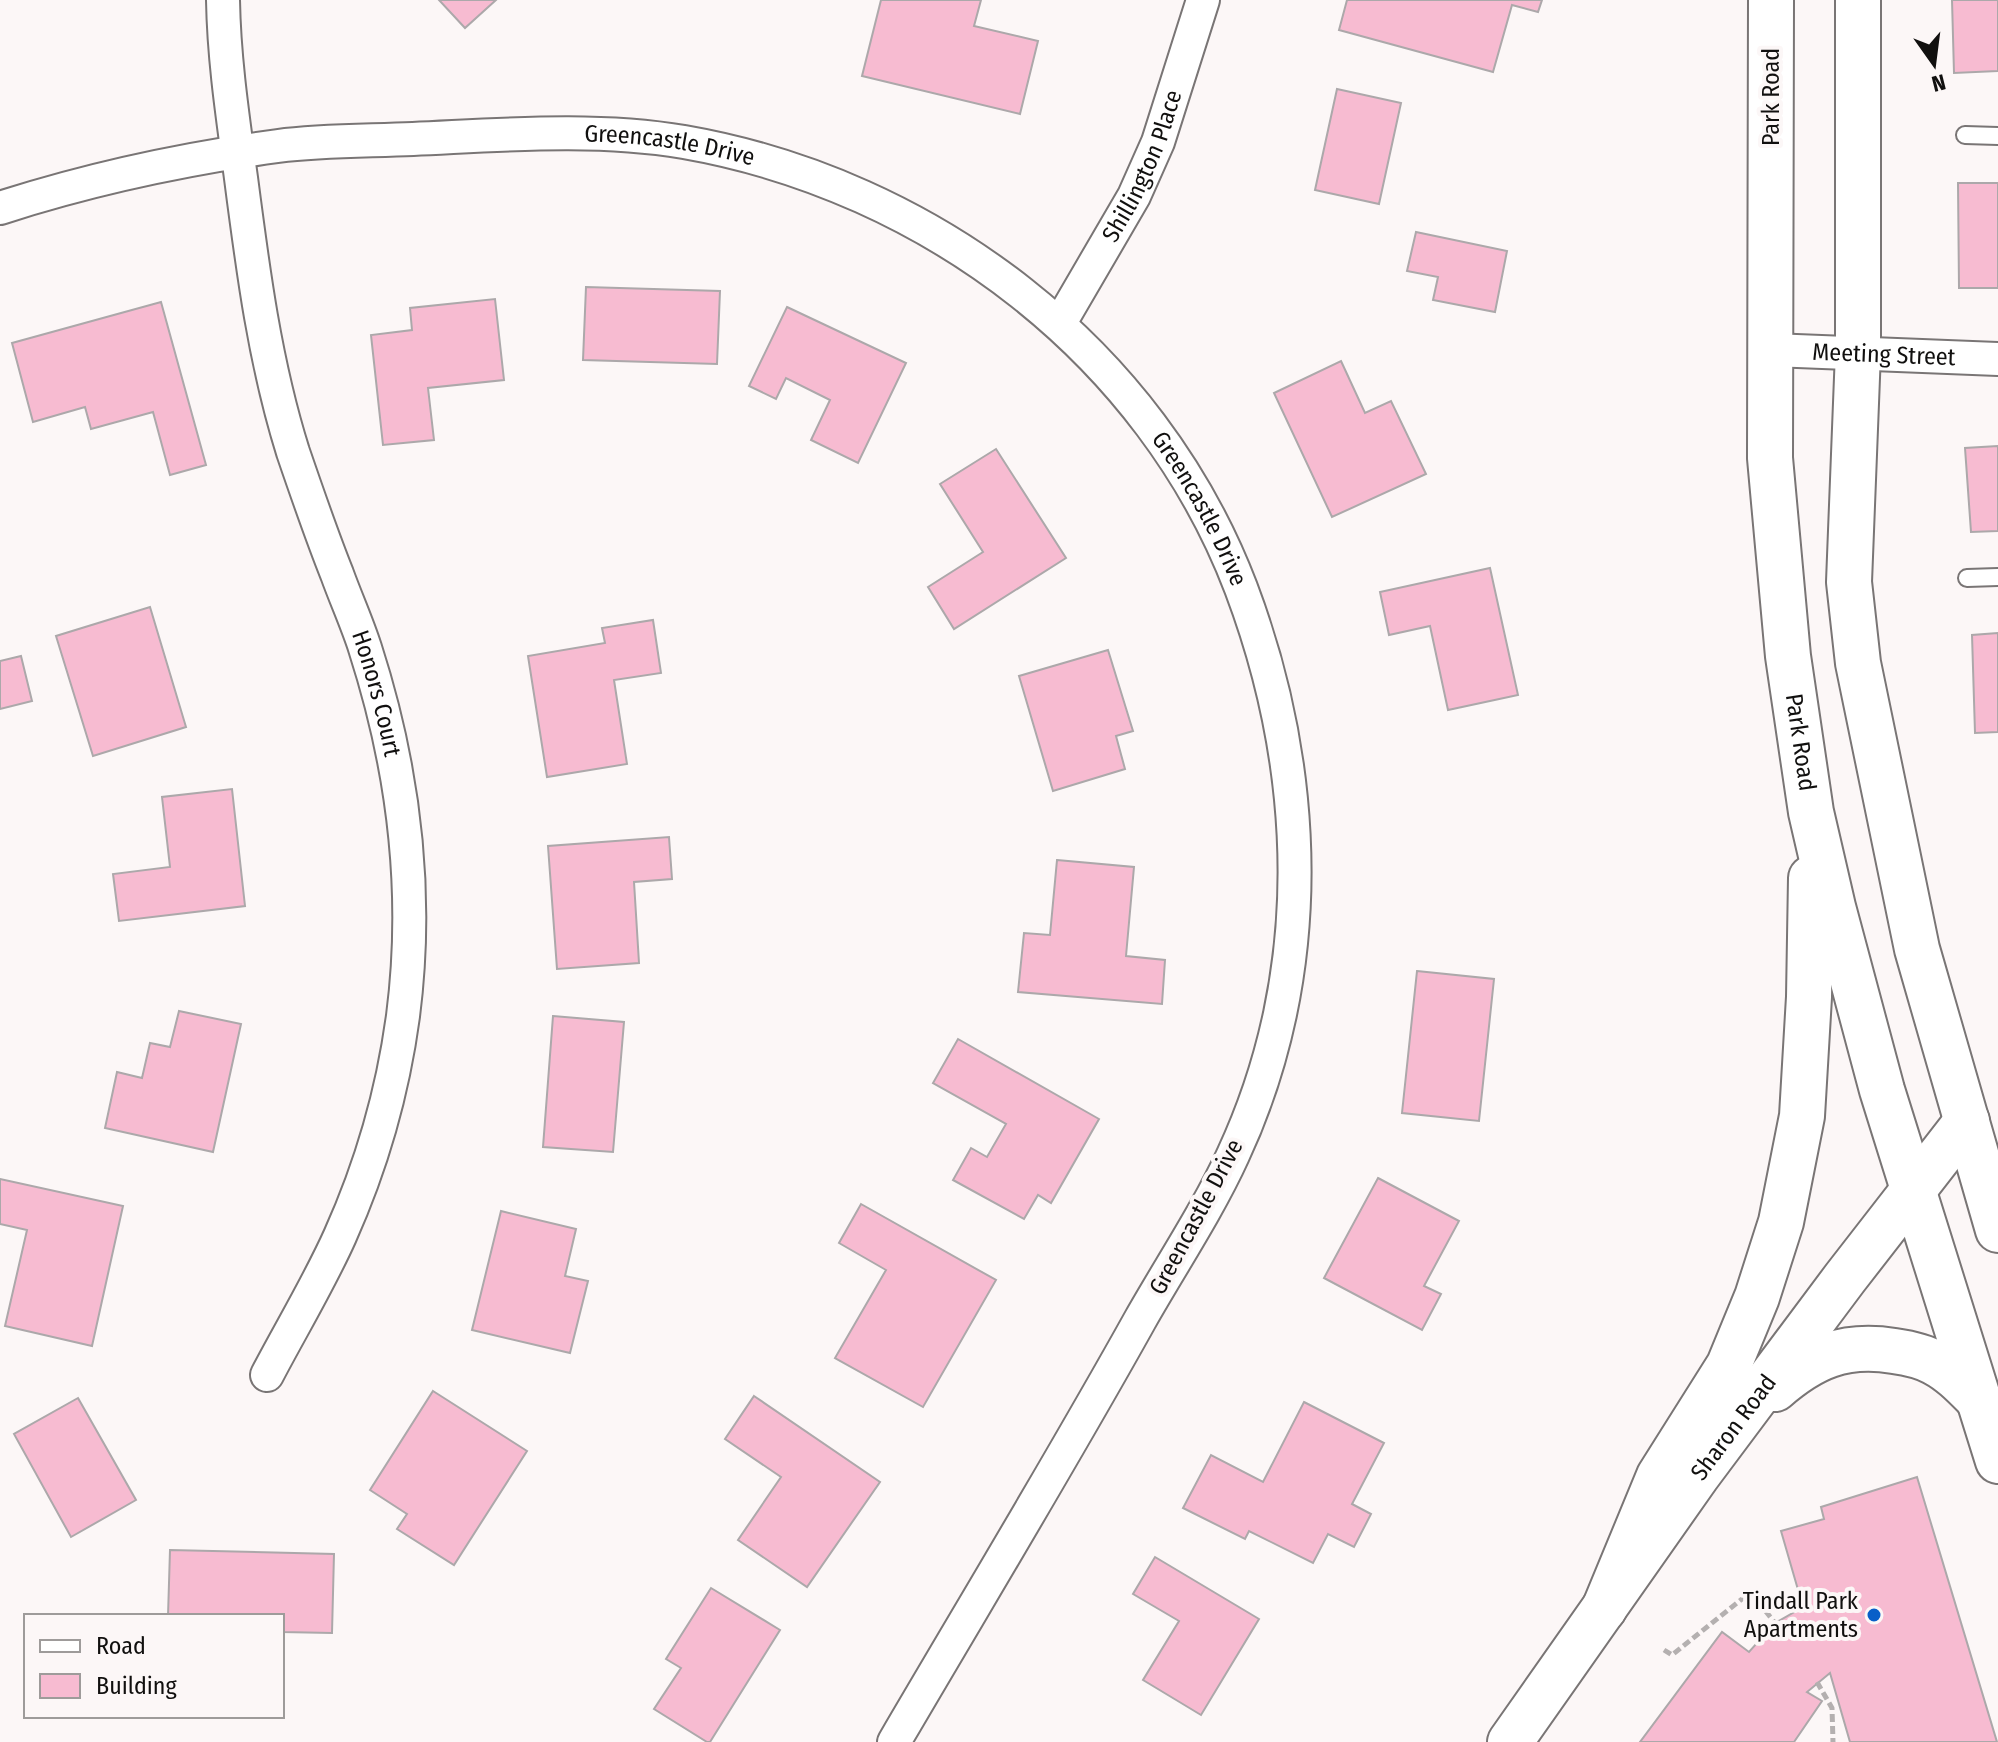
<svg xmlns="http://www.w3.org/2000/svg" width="1998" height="1742" viewBox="0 0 1998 1742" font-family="'Fira Sans Condensed',sans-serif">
<rect width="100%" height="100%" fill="#fcf7f7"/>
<g fill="#f7bbd1" stroke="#aca8aa" stroke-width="2">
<polygon points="439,0 496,0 465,28"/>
<polygon points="881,0 981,0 974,26 1038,41 1020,114 862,76"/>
<polygon points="1347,0 1542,0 1538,12 1512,5 1493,72 1339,30"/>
<polygon points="1952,0 1998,0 1998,71 1954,73"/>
<polygon points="1337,89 1401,103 1379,204 1315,190"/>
<polygon points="1958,183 1998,183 1998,288 1959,288"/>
<polygon points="1416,232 1507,251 1495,312 1433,300 1438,277 1407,271"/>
<polygon points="586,287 720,291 717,364 583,360"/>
<polygon points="495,299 504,380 428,388 434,440 383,445 371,335 412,330 410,308"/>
<polygon points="161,302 206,465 170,475 153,412 91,429 85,407 33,422 12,343"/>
<polygon points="787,307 906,363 858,463 811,440 830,400 786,378 776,399 749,386"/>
<polygon points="1341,361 1365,413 1391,401 1426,474 1332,517 1274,393"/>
<polygon points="1998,446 1998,531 1971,532 1965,448"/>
<polygon points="996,449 1066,558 954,629 928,587 983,552 940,484"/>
<polygon points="1490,568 1518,695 1448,710 1430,626 1389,635 1380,592"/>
<polygon points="150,607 186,727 93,756 56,636"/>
<polygon points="653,620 661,673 614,680 627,764 547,777 528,656 605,643 602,628"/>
<polygon points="1998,633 1998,732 1975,733 1972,635"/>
<polygon points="1108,650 1133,731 1116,736 1125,769 1053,791 1019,676"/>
<polygon points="21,656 32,701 0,709 0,661"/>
<polygon points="232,789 245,906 119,921 113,874 170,867 162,797"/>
<polygon points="669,837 672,879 634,882 639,963 557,969 548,846"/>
<polygon points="1057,860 1134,867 1126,956 1165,960 1162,1004 1018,992 1024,933 1050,935"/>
<polygon points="1417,971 1494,979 1479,1121 1402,1113"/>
<polygon points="179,1011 241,1024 213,1152 105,1128 117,1072 142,1078 150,1043 170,1047"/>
<polygon points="553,1016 624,1022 613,1152 543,1147"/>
<polygon points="958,1039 1099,1119 1051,1203 1038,1195 1024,1219 953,1180 971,1148 987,1157 1006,1124 933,1083"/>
<polygon points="1378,1178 1459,1221 1424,1286 1441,1294 1422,1330 1324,1278"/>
<polygon points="0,1179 123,1206 92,1346 5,1326 27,1230 0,1224"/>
<polygon points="861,1204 996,1280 923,1407 835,1358 886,1270 839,1243"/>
<polygon points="501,1211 576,1229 565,1276 588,1281 570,1353 472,1330"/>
<polygon points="433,1391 527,1451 454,1565 397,1529 407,1514 370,1490"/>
<polygon points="754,1396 880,1482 807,1587 738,1540 781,1477 725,1439"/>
<polygon points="78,1398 136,1500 71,1537 14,1434"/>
<polygon points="1304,1402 1384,1443 1352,1504 1371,1514 1354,1547 1328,1534 1313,1563 1249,1531 1245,1539 1183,1508 1211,1455 1263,1482"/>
<polygon points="1917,1477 1997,1742 1850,1742 1830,1673 1807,1692 1822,1701 1794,1742 1640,1742 1722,1632 1749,1652 1775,1623 1803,1607 1781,1531 1824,1519 1821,1507"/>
<polygon points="170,1550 334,1554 332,1633 282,1632 282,1616 168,1616"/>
<polygon points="1155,1557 1259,1619 1201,1715 1143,1680 1179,1621 1133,1594"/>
<polygon points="711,1588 780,1630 710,1742 707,1742 654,1709 681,1668 666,1659"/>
</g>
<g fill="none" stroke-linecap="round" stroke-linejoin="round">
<defs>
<g id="lane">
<polyline points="1965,135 1998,136"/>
<polyline points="1967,578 1998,577"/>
</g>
<g id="street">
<path id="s1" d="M223,0C224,60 233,119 241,178C253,271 265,363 293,452C307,493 321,534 337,574C346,599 357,623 365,648C403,766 419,892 403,1016C393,1090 371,1167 340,1236C319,1283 291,1329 267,1375"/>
<path id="s2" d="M0,208C90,179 183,159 278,146C322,140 368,141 413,139C503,135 594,127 684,142C930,185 1151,352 1241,588C1292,723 1310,871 1280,1014C1270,1061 1254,1110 1233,1155C1208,1210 1170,1267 1140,1320C1061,1462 976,1602 894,1742"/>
<path id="s3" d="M1060,323L1134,196L1158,142L1203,0"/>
<path id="s4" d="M1770,350L1998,359"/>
</g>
<g id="secondary">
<path id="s5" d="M1771,0L1770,458L1788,656L1811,812L1833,907L1882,1090L1998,1461"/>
<polyline points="1858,0 1858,352 1849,582 1858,663 1917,949 1998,1230"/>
<path d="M1775,1389C1812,1357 1844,1343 1894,1351C1908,1353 1923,1356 1935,1363C1952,1372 1965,1386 1978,1399"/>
<polyline points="1604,1609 1659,1476 1729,1365 1757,1297 1781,1222 1802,1116 1809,997 1811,878"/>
<path id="s6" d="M1510,1742L1697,1476L1845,1278L1967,1121"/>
</g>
</defs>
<use href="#lane" stroke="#797575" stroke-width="20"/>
<use href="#street" stroke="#797575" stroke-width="36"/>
<use href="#secondary" stroke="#797575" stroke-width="48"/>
<g stroke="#b4b0b0" stroke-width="5" stroke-dasharray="8 4" stroke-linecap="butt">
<polyline points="1664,1650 1672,1655 1747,1595 1752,1594 1775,1623"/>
<polyline points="1817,1682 1832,1708 1833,1742"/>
</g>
<use href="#lane" stroke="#fff" stroke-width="16"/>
<use href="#street" stroke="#fff" stroke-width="32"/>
<use href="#secondary" stroke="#fff" stroke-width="44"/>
</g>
<circle fill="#085fc8" stroke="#fcf7f7" stroke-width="3" cx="1874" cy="1615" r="8"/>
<g text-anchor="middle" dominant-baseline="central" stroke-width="8" stroke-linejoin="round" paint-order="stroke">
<g font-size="24" fill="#11100f" stroke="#fcf7f7">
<text transform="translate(1771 97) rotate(-90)">Park Road</text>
<text stroke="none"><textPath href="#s2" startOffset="678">Greencastle Drive</textPath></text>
<text stroke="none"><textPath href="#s3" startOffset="178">Shillington Place</textPath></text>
<text stroke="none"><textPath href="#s4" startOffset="114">Meeting Street</textPath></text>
<text stroke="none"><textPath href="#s2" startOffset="1348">Greencastle Drive</textPath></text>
<text stroke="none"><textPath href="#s1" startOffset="714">Honors Court</textPath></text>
<text stroke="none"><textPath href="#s5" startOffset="744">Park Road</textPath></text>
<text transform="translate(1196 1217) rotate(-62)">Greencastle Drive</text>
<text stroke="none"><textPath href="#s6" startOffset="386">Sharon Road</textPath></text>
</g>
<g font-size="24" fill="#11100f" stroke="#fcf7f7" text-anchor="end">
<text x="1858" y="1601">Tindall Park<tspan x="1858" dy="28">Apartments</tspan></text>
</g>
</g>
<rect x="24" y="1614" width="260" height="104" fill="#fcf7f7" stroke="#9e9b9a" stroke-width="2"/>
<rect x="40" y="1640" width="40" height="12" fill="#ffffff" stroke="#9e9b9a" stroke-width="2"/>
<text x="96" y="1654" font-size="24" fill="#11100f">Road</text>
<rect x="40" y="1674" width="40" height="24" fill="#f7bbd1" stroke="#9e9b9a" stroke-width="2"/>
<text x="96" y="1694" font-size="24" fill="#11100f">Building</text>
<g transform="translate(1934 64) rotate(166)" stroke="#fcf7f7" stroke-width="6" paint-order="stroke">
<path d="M0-6L14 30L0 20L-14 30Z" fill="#11100f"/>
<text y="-12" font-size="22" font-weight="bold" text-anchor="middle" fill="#11100f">N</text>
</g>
</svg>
